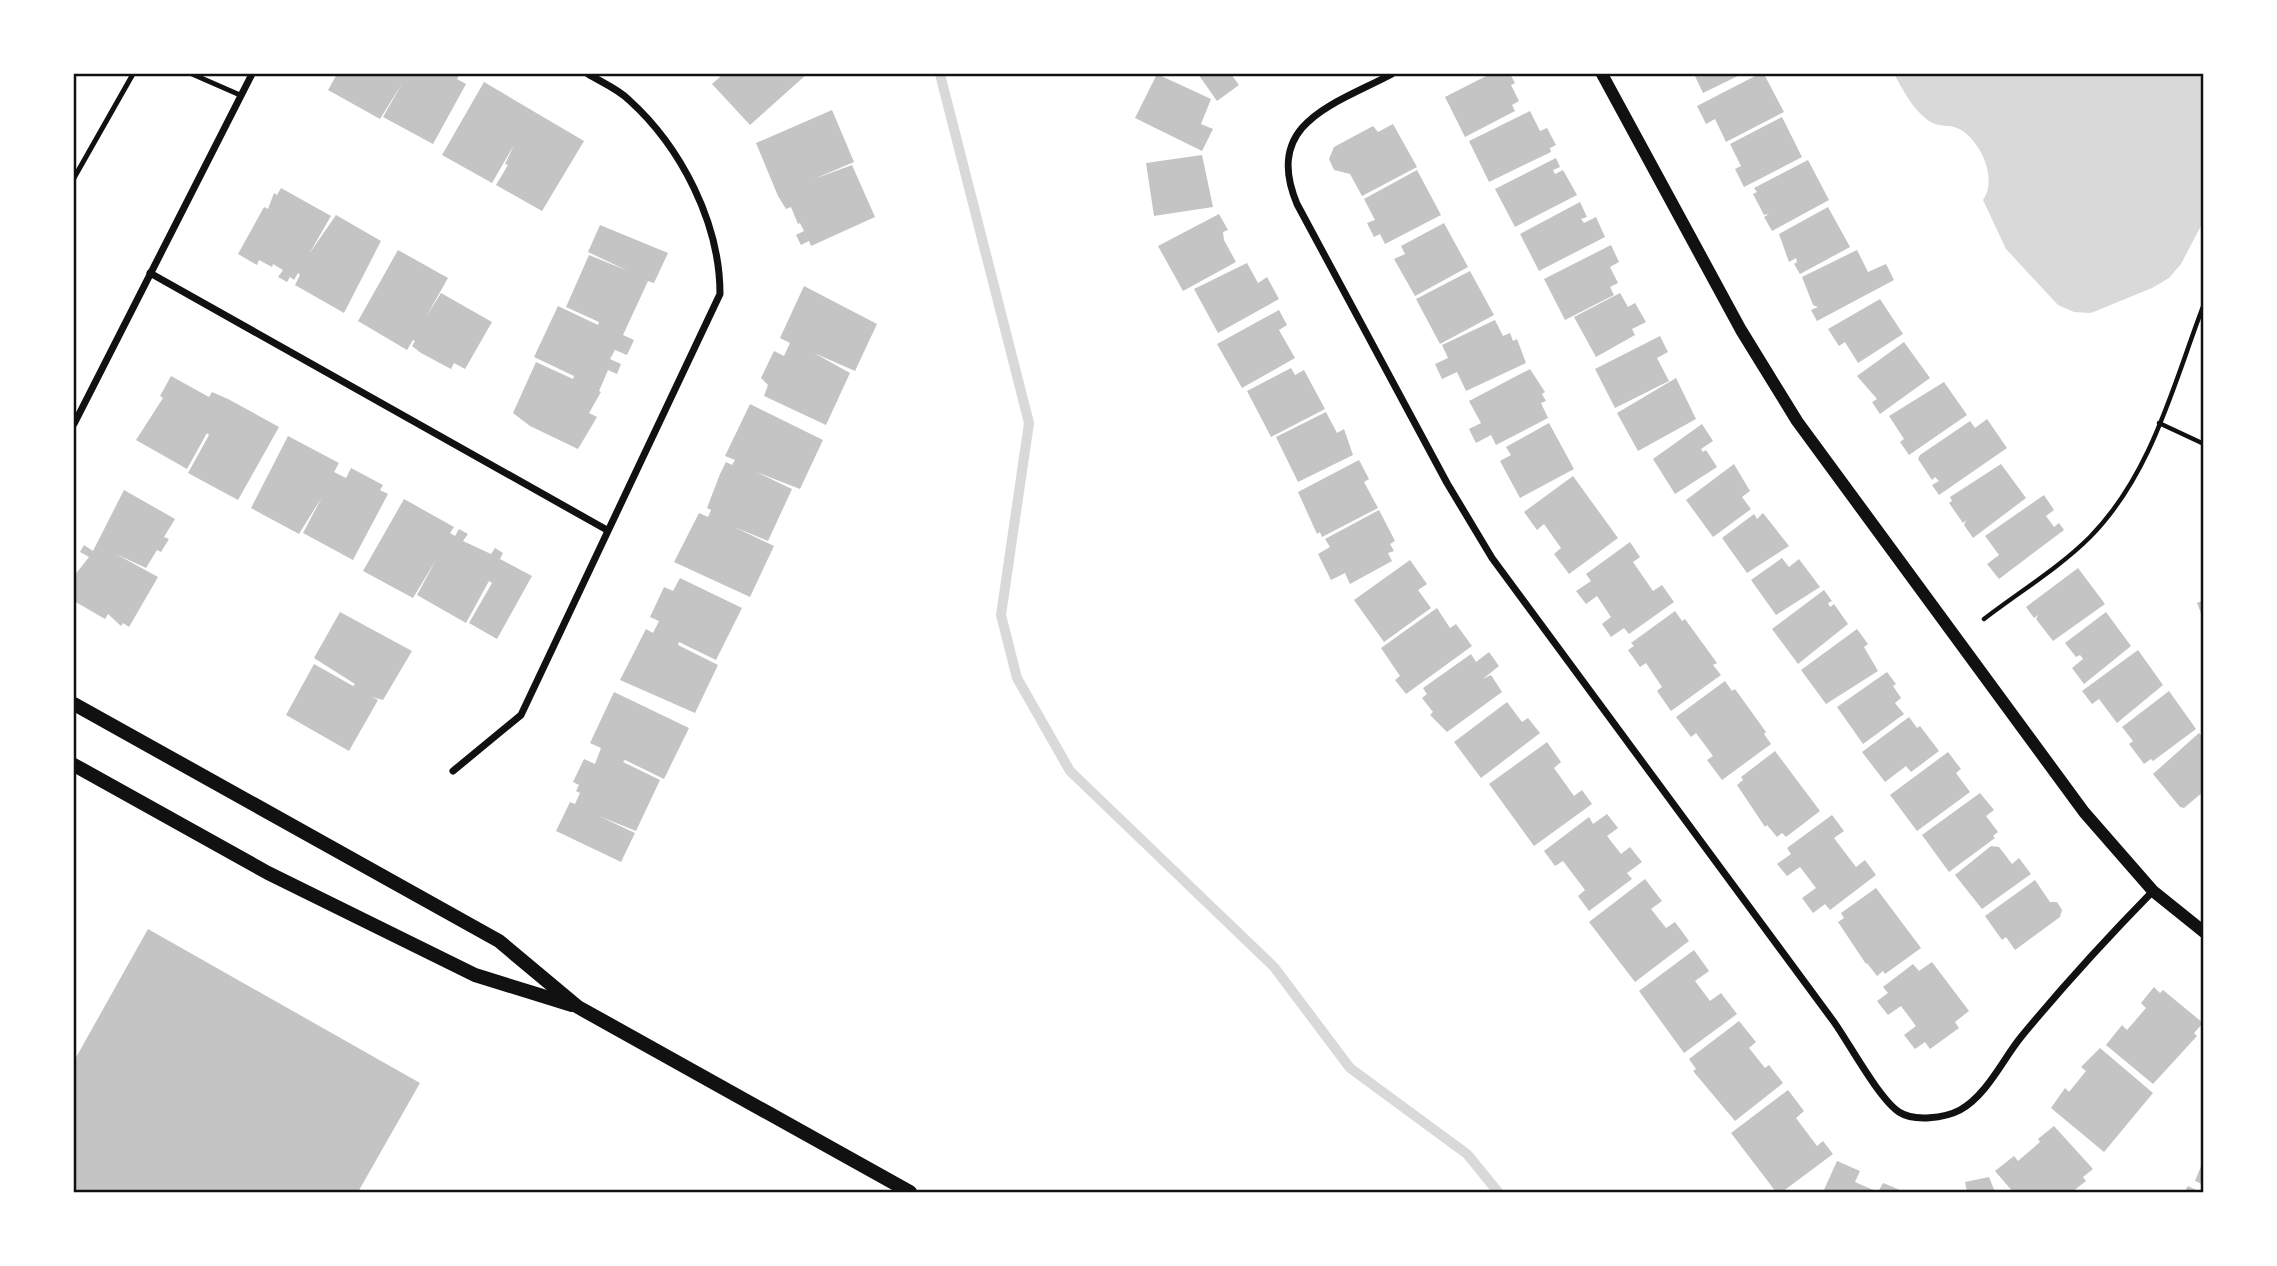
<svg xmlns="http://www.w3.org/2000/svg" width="2277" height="1266" viewBox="0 0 2277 1266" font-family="'Fira Sans Condensed',sans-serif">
<rect width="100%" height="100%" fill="#fff"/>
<path fill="#d9d9d9" d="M1894,74H2203V222L2181,264L2169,278L2152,288L2091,313L2074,312L2058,305L2006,249L1983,200C1998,179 1981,142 1961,130C1952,124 1943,127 1935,124C1915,115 1904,91 1894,74Z"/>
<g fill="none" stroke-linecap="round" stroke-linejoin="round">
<polyline stroke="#d9d9d9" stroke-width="10" points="940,74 1029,423 1001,615 1017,678 1070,771 1274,967 1350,1068 1467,1154 1498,1192"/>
</g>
<g fill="#c4c4c4">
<polygon points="337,74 460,74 457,79 466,84 433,144 383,117 403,82 380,119 328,90"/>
<polygon points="717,74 807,74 750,125 712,84 720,77"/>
<polygon points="1157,74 1211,99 1201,124 1213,129 1202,151 1135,118"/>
<polygon points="1198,74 1231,74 1239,85 1217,101"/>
<polygon points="1490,74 1510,74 1515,83 1511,85 1519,101 1512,105 1515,111 1465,137 1445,97"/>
<polygon points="1694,74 1742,74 1703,93"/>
<polygon points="1759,74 1764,74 1784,112 1726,142 1715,119 1706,124 1697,106"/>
<polygon points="484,82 584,141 542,211 496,185 508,165 505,164 514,145 492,183 442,155"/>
<polygon points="832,110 854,162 814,179 852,165 875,217 811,246 809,241 801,245 796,235 804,231 800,223 798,224 791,207 786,209 778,196 756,143"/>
<polygon points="1530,111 1540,131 1547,128 1556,145 1550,148 1551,152 1489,182 1469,141"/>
<polygon points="1782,117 1802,157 1744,187 1735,169 1741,166 1730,144"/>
<polygon points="1393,124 1417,167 1362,196 1350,174 1334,170 1329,159 1334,147 1373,126 1378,132"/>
<polygon points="1202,155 1213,207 1154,216 1146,163"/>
<polygon points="1556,158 1560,167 1553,170 1555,174 1563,170 1577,195 1515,227 1495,189"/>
<polygon points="1808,160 1829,200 1772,231 1764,217 1769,214 1764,215 1753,194 1757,192 1754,188"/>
<polygon points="1417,170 1441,215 1385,244 1380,234 1374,237 1367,223 1375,220 1364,199"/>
<polygon points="281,188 331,216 309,254 336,215 381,241 344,313 295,285 300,275 298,273 294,280 290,277 287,282 278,277 283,270 273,264 272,267 259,260 257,265 238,254 264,207 268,209 274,193 277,195"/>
<polygon points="1580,202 1587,217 1581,219 1584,223 1596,217 1605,237 1539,271 1520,234"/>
<polygon points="1828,207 1850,247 1800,274 1794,264 1797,262 1796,258 1789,262 1779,234"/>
<polygon points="1219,214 1228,230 1223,232 1224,240 1236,262 1183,291 1158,246"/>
<polygon points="1444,223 1468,267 1415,296 1394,259 1405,254 1401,246"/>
<polygon points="600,225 668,253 654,283 648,281 623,335 634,340 627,355 615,350 610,359 621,364 617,374 608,370 599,391 601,392 589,413 597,417 578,449 530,426 513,413 536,362 573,379 574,376 534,357 558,306 598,325 599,322 566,307 589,255 628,271 588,252"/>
<polygon points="1611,245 1619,262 1610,267 1618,283 1610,287 1614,295 1565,320 1544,279"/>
<polygon points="398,250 448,278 426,317 441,293 492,322 465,369 454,363 451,369 421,353 412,346 415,341 413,340 407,350 358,321"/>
<polygon points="1857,250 1868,272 1886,264 1894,280 1817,321 1811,310 1818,307 1813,305 1802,277"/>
<polygon points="1247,263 1258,283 1267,277 1279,299 1218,333 1194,289"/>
<polygon points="1470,271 1494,315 1440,344 1416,299"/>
<polygon points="804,286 877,324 855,371 814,353 850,373 826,425 764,396 768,385 761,378 774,351 784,356 790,343 780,338"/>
<polygon points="1620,293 1628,307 1635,303 1646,322 1632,329 1635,335 1596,357 1574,317"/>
<polygon points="1880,299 1903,334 1858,363 1845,342 1839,346 1828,329"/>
<polygon points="1279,310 1287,325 1279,330 1295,358 1242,388 1217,344"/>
<polygon points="1495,320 1503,336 1510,333 1513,341 1517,339 1526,363 1466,391 1457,372 1442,379 1435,364 1448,358 1442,345"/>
<polygon points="1660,336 1668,352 1657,358 1669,381 1615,408 1595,369"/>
<polygon points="1904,342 1930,378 1880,414 1872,402 1877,399 1857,376"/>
<polygon points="1291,368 1295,375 1304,370 1325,409 1271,437 1247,391"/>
<polygon points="1530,369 1545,392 1542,394 1546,401 1541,403 1548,418 1496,445 1491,435 1476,443 1469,429 1481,423 1469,401"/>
<polygon points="171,376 209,397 212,392 228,399 279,427 238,500 188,473 209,435 207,433 187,469 136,440 163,398 160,396"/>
<polygon points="1676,378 1696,419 1638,451 1617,413"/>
<polygon points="1944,382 1967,415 1909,455 1900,442 1904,439 1889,416"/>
<polygon points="750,404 823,440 800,489 756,472 792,489 768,541 734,527 774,546 750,597 674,562 699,513 708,517 711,510 707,508 720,474 726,462 732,465 735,460 725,456"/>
<polygon points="1326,412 1337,433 1344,429 1353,455 1298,482 1276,437"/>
<polygon points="1987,419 2007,448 1939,495 1932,485 1939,481 1935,477 1932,480 1918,459 1920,455 1970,421 1975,428"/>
<polygon points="1549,423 1574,469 1520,498 1500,461 1511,455 1506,447"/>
<polygon points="1702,424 1713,441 1701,449 1703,452 1706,450 1717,467 1675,494 1653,459"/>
<polygon points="288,436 339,463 334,472 346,478 351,468 383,485 380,490 388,494 353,560 303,533 322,497 299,534 251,508"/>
<polygon points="1359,460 1369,479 1364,482 1378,508 1322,537 1320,532 1317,534 1298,492"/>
<polygon points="1734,464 1750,491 1742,497 1751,509 1713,537 1686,500"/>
<polygon points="2001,464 2026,498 1973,538 1964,525 1966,520 1963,523 1949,503 1952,501 1950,497"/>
<polygon points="1573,476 1618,538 1569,574 1554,554 1561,548 1544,524 1537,530 1524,512"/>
<polygon points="124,490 175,519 164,537 169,539 161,552 157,550 146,568 116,554 158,577 129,627 123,623 121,626 108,614 105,619 74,601 74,576 89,557 80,552 84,545 93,551"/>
<polygon points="2044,495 2054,510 2046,516 2054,527 2059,523 2064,530 1999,579 1987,564 1999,555 1985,536"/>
<polygon points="404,499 454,527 450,533 455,536 459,529 468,534 463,541 491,554 495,548 503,553 500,559 532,576 497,639 469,623 492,583 489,581 466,623 417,595 436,560 413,598 363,571"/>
<polygon points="1379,510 1395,541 1390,544 1394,551 1388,553 1392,561 1350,584 1345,573 1331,580 1318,554 1330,547 1325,539"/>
<polygon points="1763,513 1789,546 1747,573 1722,538 1754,514 1757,519"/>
<polygon points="1630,542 1640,557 1633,562 1653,591 1662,585 1674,602 1629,634 1624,628 1611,637 1602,624 1611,617 1597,596 1586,604 1576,591 1591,581 1586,574"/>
<polygon points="1782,558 1789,567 1799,559 1820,587 1776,615 1751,580"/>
<polygon points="1410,560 1427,584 1418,590 1431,608 1384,642 1354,600"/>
<polygon points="2078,568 2105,604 2053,641 2036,619 2038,615 2034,618 2026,607"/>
<polygon points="680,578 742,608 716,660 679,642 678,645 718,665 695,713 620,680 646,629 653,633 659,621 650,617 664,587 673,591"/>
<polygon points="1824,590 1832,601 1828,603 1830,607 1834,604 1848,624 1798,664 1772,629"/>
<polygon points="2204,600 2204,618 2203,618 2197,603"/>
<polygon points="1437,608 1450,628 1456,624 1472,646 1406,694 1395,680 1400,676 1381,648"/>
<polygon points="1675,611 1682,621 1685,619 1717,663 1713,665 1721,675 1671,711 1657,691 1662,687 1646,663 1640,667 1628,650 1634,646 1631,643"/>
<polygon points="340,612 412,651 383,700 372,697 378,700 349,751 286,715 314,664 353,686 355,684 314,658"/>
<polygon points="2106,612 2131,646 2084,684 2072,668 2083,659 2080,655 2076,657 2065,643"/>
<polygon points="1857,629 1868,644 1864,647 1878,671 1826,704 1801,670"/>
<polygon points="2138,650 2163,685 2117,723 2099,699 2092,704 2082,691"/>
<polygon points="1489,652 1499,666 1483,679 1491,675 1502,692 1447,732 1430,715 1433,712 1422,698 1427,694 1423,688 1471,654 1476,662"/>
<polygon points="1887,672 1896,684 1893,686 1901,698 1895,703 1904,714 1863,744 1837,707"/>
<polygon points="1725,681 1732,691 1735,689 1766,732 1764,734 1771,744 1722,780 1707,760 1713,756 1696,733 1691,737 1676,717"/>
<polygon points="2169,691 2196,729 2153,761 2151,759 2144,764 2129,744 2133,741 2122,727"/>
<polygon points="614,692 689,728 664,779 625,760 623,762 660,780 636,831 599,816 635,833 621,862 556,831 570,802 575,804 580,793 576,791 579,785 573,782 584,759 595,764 601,748 590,743"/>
<polygon points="1507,702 1522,722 1528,718 1540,733 1481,778 1454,742"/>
<polygon points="1909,717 1917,728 1920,726 1939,751 1911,772 1906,766 1885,782 1862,752"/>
<polygon points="2199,733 2204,738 2204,791 2184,808 2180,807 2153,774"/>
<polygon points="1547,742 1561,762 1554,768 1574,796 1582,790 1592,804 1534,846 1489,784"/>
<polygon points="1775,751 1820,811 1786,837 1782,833 1777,837 1767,825 1765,827 1737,785 1743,780 1741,777"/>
<polygon points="1948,752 1961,769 1956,773 1970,792 1917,831 1890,795"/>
<polygon points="1980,793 1994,810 1986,816 1998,832 1993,836 1995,838 1949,872 1922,835"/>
<polygon points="1607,814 1618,828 1607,836 1621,854 1630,847 1642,862 1627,873 1632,879 1589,911 1578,896 1585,890 1563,861 1555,866 1544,851 1589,817 1593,824"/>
<polygon points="1832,815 1844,831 1834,838 1856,867 1865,860 1876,875 1830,910 1825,904 1813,913 1802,898 1816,888 1800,867 1787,876 1777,864 1791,854 1787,848"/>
<polygon points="1991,846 1999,847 2012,864 2019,858 2031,874 1982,909 1955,875"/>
<polygon points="1645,879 1662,901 1651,909 1666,928 1675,922 1689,941 1635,982 1589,922"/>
<polygon points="2035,880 2050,902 2057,902 2062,910 2060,917 2015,950 2006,937 2002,940 1985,916"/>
<polygon points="1876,888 1921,948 1885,974 1883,971 1877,976 1867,963 1866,964 1838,922 1844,918 1841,913"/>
<polygon points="148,929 420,1083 358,1192 74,1192 74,1061"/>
<polygon points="1694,950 1709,971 1695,981 1710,1001 1721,993 1737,1014 1684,1053 1639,991"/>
<polygon points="1932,962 1969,1011 1955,1022 1959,1028 1930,1049 1925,1042 1915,1049 1904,1035 1916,1026 1901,1006 1888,1015 1877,1001 1888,993 1883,987 1913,964 1919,971"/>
<polygon points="2154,987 2160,993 2163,990 2203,1023 2194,1033 2197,1036 2153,1084 2106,1045 2122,1025 2127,1030 2146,1008 2141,1003"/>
<polygon points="1739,1021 1756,1042 1749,1048 1765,1068 1769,1065 1783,1083 1735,1121 1693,1071 1696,1069 1689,1059"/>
<polygon points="2100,1048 2153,1093 2104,1152 2051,1108 2065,1088 2069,1092 2086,1071 2081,1067"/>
<polygon points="1788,1090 1804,1111 1796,1118 1817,1146 1823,1141 1833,1154 1782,1192 1776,1192 1731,1133"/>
<polygon points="2054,1126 2093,1169 2083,1177 2086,1181 2072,1192 2013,1192 1995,1171 2014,1156 2018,1161 2040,1142 2038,1139"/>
<polygon points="2204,1159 2204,1185 2195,1181"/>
<polygon points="1837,1161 1860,1171 1855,1182 1878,1192 1883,1183 1905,1192 1823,1192"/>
<polygon points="1989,1177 1995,1192 1967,1192 1965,1182"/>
<polygon points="2188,1186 2200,1192 2184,1192"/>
</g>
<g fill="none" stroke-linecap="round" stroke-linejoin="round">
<g stroke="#111" stroke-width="4.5">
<polyline points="2159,423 2204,444"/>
<path d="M1984,619C2019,592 2059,568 2090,537C2152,474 2173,385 2204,304"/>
</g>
<g stroke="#111" stroke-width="5">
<polyline points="192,74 240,95"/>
<polyline points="74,178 133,74"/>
</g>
<g stroke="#111" stroke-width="7">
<path d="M1392,74C1333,105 1263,123 1297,204L1447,483L1492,558L1834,1022C1849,1043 1879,1099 1899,1112C1914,1122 1945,1118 1960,1110C1987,1095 2003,1059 2021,1037C2063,986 2107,938 2153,891"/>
<polyline points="150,273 607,530"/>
<polyline points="74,424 252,74"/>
<path d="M453,771L521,715L720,294C720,223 681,147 629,100C618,89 601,82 588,74"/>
</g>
<polyline stroke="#111" stroke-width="12" points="1602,74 1741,330 1797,421 2084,812 2153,891 2204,932"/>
<g stroke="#111" stroke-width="14">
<polyline points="74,704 499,941 578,1007 910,1192"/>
<polyline points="74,765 268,873 475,975 572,1005"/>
</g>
</g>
<rect width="2277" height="1266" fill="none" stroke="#ffffff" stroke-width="150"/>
<rect x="75" y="75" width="2127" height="1116" fill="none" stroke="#111" stroke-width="2.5"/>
</svg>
